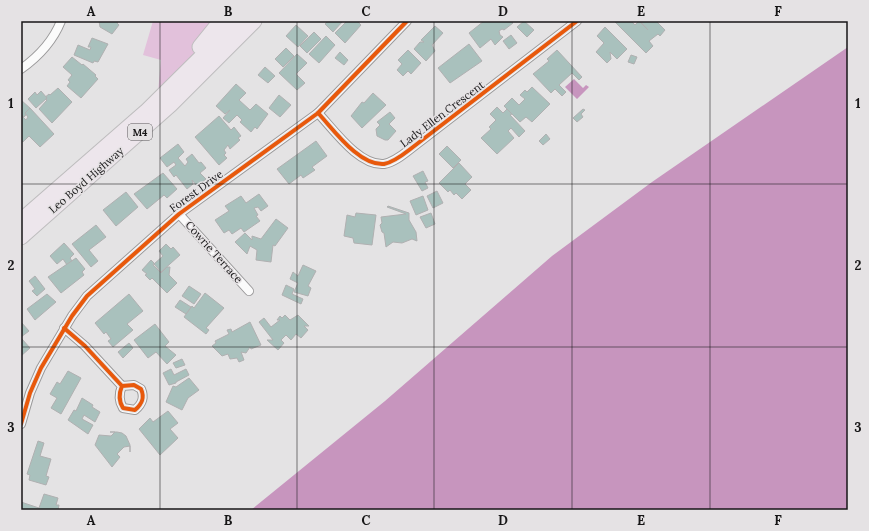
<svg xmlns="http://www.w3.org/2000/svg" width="869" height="531" viewBox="0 0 869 531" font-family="Lora,serif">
<rect width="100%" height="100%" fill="#e4e3e4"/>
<polygon fill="#e2c1db" points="153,21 225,21 158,92 161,60 143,55"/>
<g fill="#c795be">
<polygon points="848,47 848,510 251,510 385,401 552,256 652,182"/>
<polygon points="574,79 583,88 586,85 589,87 577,99 565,87"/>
</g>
<g fill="#a9c1bd" stroke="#b0b0b1">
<polygon points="99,21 118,21 117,23 119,25 112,34 100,27"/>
<polygon points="328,21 343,21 333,32 325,24"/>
<polygon points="347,21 357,21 361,25 345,43 335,33"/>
<polygon points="484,21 511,21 513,23 504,30 502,29 499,31 500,35 503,37 495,45 491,39 480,48 469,33"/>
<polygon points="524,21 534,30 527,37 517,27"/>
<polygon points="614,21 631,21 635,25 639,21 648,30 640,21 656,21 665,30 660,36 658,34 649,41 653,46 646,53"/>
<polygon points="296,25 308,36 298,47 286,36"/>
<polygon points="435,26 443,33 432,45 435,51 426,61 414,49 420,42 424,42 421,40"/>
<polygon points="605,27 627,49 617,59 610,52 611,59 607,63 596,52 604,43 597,36"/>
<polygon points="314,32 321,39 307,53 300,46"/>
<polygon points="511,35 517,43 509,49 503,41"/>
<polygon points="326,36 335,45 319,63 309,54"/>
<polygon points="92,38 108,44 98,62 94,61 93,63 74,55 78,45 90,50 91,47 88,47"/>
<polygon points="469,44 482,61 450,83 438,68"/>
<polygon points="286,48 294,56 283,67 275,59"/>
<polygon points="408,50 421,63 411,74 408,71 403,76 397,70 402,64 398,60"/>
<polygon points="557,50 582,77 579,80 572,73 559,85 566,92 562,96 555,89 551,93 533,74 549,61 547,59"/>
<polygon points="340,52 348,60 344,65 335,58"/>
<polygon points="297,54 307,63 296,74 305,83 297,90 279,73"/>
<polygon points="631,55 637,57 634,64 628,62"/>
<polygon points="72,57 82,65 83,64 96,75 95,76 98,79 81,98 67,86 70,82 68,80 72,75 63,67"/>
<polygon points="265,67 275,76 268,83 258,75"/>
<polygon points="236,84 246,93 239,100 250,110 256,104 268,114 257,129 255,127 251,132 240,122 242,120 237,115 229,123 223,118 230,110 225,114 216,106"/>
<polygon points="532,87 550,104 532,122 526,117 520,122 504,106 512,98 519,105 525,99 520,95 525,90 527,92"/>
<polygon points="58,88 72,102 52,123 39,109 47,100 44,98 49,94 50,95"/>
<polygon points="41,91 47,98 36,108 28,99 35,92 37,95"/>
<polygon points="373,93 386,105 362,128 351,116 362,102 364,103"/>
<polygon points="279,95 291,105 280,117 269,108"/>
<polygon points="21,100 31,109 24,117 21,114"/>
<polygon points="497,107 503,113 507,109 512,114 510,115 525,131 519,137 511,128 508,131 514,138 497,154 481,138 491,129 489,127 496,120 490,114"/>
<polygon points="30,108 54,134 40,147 29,136 23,142 21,141 21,115 26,120 28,117 25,113"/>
<polygon points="583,109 585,110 581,114 583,117 577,122 573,118"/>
<polygon points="390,112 395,118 389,124 396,131 388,140 385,140 377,136 376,129 380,125 377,122"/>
<polygon points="219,116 231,130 234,127 241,136 238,138 240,140 230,149 228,145 224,150 226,153 224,155 227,158 219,165 195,137"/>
<polygon points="546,134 550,139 543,145 539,141"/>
<polygon points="316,141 327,156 312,167 315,170 303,178 301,175 289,184 277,169"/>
<polygon points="178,144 184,152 178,158 185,166 188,162 186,159 192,154 199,163 201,162 206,168 200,173 206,179 197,186 192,180 193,184 187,189 176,175 174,177 169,170 176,165 174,162 167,167 160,158"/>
<polygon points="447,146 461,160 453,168 439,154"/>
<polygon points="459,163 472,177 465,184 471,190 462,199 456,193 454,195 450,190 448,192 439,183"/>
<polygon points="423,171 428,181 425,182 428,188 422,191 413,176"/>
<polygon points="163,173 177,189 167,198 164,195 147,209 134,194"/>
<polygon points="437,191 443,203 433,208 427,196"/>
<polygon points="126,192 138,207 116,226 103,210"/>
<polygon points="259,194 268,206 261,211 258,207 254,208 258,215 256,216 260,221 244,232 241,228 232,234 229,230 224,233 215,220 229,211 225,206 241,196 246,203"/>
<polygon points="423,196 428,210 416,215 410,201"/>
<polygon points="388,206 409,213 409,220 416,232 417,241 412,239 402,243 393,242 386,247 384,233 382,232 380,225 382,223 381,217 406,214 387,207"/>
<polygon points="356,213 376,215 372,245 354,243 353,238 344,236 347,215 355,217"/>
<polygon points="431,213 435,224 426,228 420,217"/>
<polygon points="276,219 288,228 275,246 273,245 271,262 256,260 257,250 250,246 247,254 235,242 245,233 252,240 252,236 261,239"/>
<polygon points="96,225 106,237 89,250 98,261 91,267 72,244"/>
<polygon points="64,243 74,254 70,258 72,261 67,265 63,259 57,264 50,256"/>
<polygon points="166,244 171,249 173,247 180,255 161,272 154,264 163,256 159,251"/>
<polygon points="76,258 85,269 82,272 84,275 61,293 48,277"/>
<polygon points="151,260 154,263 153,265 161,273 167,267 170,267 169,275 177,283 167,293 152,278 150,280 145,275 147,274 142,270"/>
<polygon points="303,265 316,271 308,286 311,288 308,296 294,292 298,283 290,279 293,272 298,276"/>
<polygon points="35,276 45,289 37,296 32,291 35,289 29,281"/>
<polygon points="286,285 294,289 292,294 303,299 301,304 282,295"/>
<polygon points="189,286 201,294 194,304 182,296"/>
<polygon points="205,293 224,308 206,328 209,330 206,334 184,317 192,306 194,308"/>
<polygon points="47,294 56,302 35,320 27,309"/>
<polygon points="129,294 143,311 127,324 133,330 113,347 108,341 111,339 106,332 104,334 95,323"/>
<polygon points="180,300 191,307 186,314 175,307"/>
<polygon points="285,315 290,320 298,315 309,326 304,326 308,330 301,338 296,334 291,340 286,335 281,340 284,343 278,350 267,340 273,340 259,322 264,318 271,327 280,320 277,320 280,316 282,318"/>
<polygon points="21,322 29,331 21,337"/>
<polygon points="250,322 261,345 251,349 250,347 246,353 241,352 244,360 239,362 237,358 230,359 228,354 222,356 212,346 216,343 215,341 229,334 227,330 231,329 232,332"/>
<polygon points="155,324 169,342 165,346 176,355 167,364 156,352 148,358 134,340"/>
<polygon points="22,339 30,348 21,356 21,341"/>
<polygon points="129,343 133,348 123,358 118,352"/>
<polygon points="182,359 185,365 176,368 173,363"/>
<polygon points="171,369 174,375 186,369 189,375 176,382 176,383 169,385 163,373"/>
<polygon points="68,371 81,378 61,414 51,408 57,398 50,394 57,382 60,384"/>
<polygon points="189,378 199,390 188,398 182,410 166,402 173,386 176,387"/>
<polygon points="82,398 93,405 92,407 100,412 95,422 84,415 82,419 93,425 88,434 68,420 74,410 76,411"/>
<polygon points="168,411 178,423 170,429 178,438 160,455 139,429 150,418 153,422"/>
<polygon points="110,432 117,432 122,433 126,436 130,445 130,452 130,446 124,447 117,454 120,457 112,467 95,445 99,435 111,436 115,432"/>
<polygon points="38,441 44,443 40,456 51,459 46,476 49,477 46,485 29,480 30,475 27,474"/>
<polygon points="44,494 58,498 56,505 59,505 58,510 21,510 21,502 39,508"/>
</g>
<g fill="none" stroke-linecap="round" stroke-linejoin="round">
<defs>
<g id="street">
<path d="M21,69C38,57 53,41 61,21"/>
<path d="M318,113C334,130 359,166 384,164C395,162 405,153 413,147L577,21"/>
<polyline points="179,214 249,291"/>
<path d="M64,328L85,346L122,386L134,385L141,389C145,398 142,404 135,410L123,408C118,400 119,393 122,386"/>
<polyline points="21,424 30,393 41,368 72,316 87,296 179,214 318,113 407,21"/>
</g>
<g id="highway">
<polyline points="200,47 221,21"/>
<polyline points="21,221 146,112 238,21"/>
<polyline points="21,237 170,105 254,21"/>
</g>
</defs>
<use href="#street" stroke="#9b9a9b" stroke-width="10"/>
<use href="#highway" stroke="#bebdbe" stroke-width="17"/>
<use href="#street" stroke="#fbfbfb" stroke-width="8"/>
<use href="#highway" stroke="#ede6ec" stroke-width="15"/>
<defs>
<g id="cycleway">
<path d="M318,113C334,130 359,166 384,164C395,162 405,153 413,147L577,21"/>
<path d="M64,328L85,346L122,386L134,385L141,389C145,398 142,404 135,410L123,408C118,400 119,393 122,386"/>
<polyline points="21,424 30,393 41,368 72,316 87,296 179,214 318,113 407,21"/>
</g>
</defs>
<use href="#cycleway" stroke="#e5e2e4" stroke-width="6"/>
<use href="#cycleway" stroke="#e8590c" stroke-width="4"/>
</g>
<path fill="none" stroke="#171617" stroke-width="1" stroke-opacity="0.55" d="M160,21V510M297,21V510M434,21V510M572,21V510M710,21V510M21,184H848M21,347H848"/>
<g text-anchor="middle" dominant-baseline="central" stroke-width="3" stroke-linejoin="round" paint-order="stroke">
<rect fill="#e5e2e4" stroke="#555354" stroke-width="1" x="128" y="124" width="24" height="16" rx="3"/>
<g font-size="10" font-weight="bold" fill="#171617">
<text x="140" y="132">M4</text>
</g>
<g font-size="11" fill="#171617" stroke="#e5e2e4">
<text transform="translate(442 114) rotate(-37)">Lady Ellen Crescent</text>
<text transform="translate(86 180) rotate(-41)">Leo Boyd Highway</text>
<text transform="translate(196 191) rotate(-36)">Forest Drive</text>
<text transform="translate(214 252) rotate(48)">Cowrie Terrace</text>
</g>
</g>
<rect width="869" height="531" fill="none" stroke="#e5e2e4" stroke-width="44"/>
<rect x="22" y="22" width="825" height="487" fill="none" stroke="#171617" stroke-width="1.5"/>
<g font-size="13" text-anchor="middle" font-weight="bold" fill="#171617">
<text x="91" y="16">A</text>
<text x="228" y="16">B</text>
<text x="366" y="16">C</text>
<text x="503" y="16">D</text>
<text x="641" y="16">E</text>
<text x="778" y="16">F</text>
<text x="11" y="108">1</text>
<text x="858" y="108">1</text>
<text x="11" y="270">2</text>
<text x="858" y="270">2</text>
<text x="11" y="432">3</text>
<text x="858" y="432">3</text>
<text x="91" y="525">A</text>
<text x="228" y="525">B</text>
<text x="366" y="525">C</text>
<text x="503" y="525">D</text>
<text x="641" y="525">E</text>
<text x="778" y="525">F</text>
</g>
</svg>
